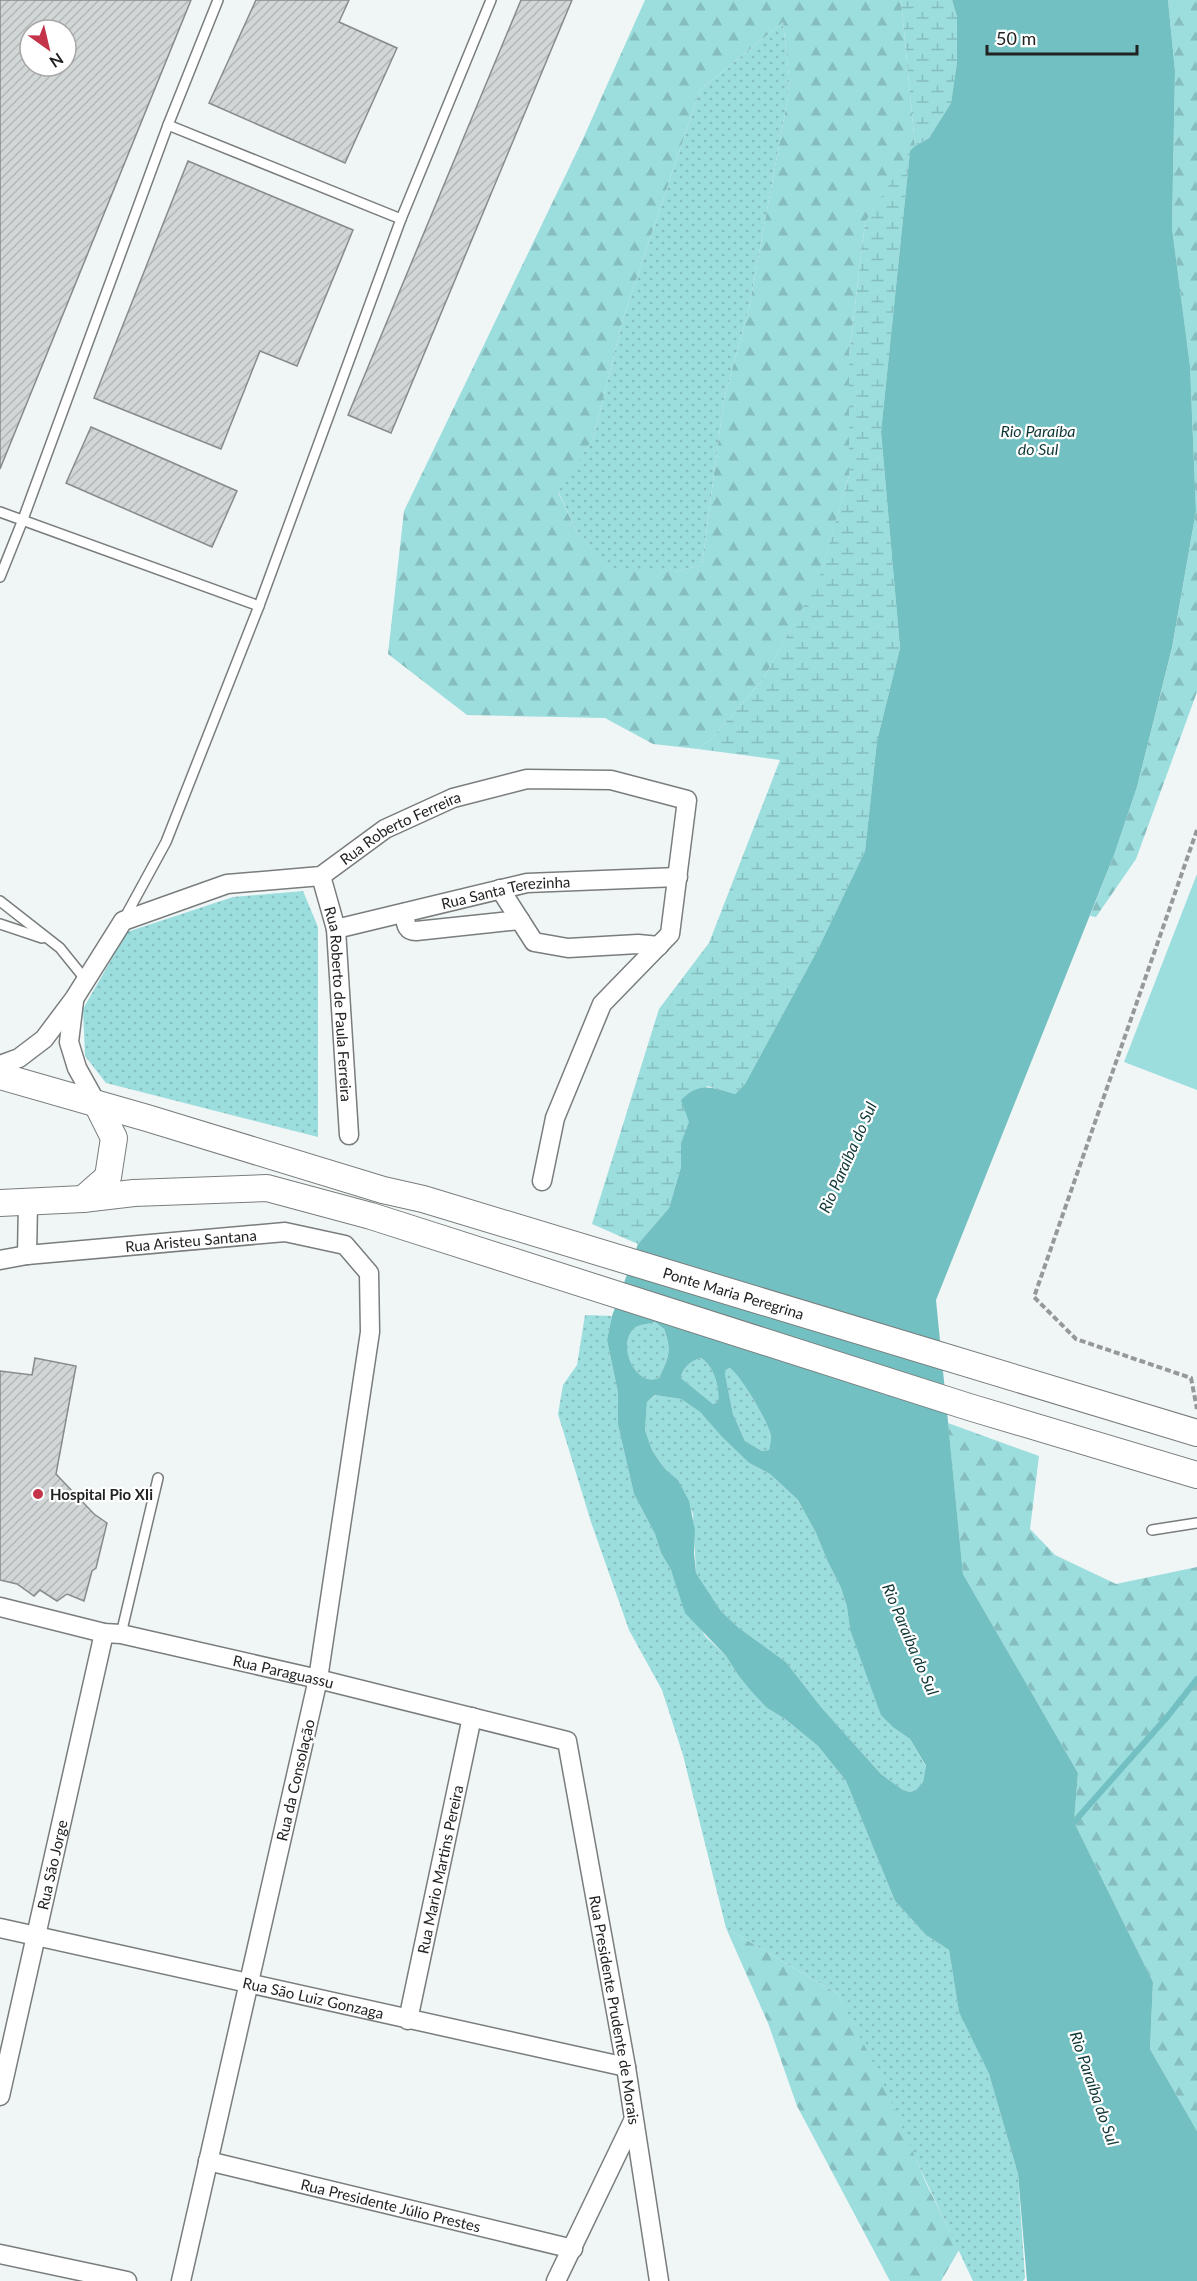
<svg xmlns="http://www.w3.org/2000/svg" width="1197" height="2281" viewBox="0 0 1197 2281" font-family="Lato,sans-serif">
<defs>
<pattern id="grass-dots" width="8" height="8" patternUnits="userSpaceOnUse" patternTransform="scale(1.5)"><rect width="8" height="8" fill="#9cddde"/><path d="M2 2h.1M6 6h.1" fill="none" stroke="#86bdbe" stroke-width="1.8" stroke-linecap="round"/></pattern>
<pattern id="forest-firs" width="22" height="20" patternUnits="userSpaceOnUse" patternTransform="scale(1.5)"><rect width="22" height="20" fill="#9cddde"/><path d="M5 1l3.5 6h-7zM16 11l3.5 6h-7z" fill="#86bdbe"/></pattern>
<pattern id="wetland-marsh" width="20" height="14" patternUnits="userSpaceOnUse" patternTransform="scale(1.5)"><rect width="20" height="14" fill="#9cddde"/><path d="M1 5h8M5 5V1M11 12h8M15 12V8" fill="none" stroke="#86bdbe"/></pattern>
<pattern id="building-hatch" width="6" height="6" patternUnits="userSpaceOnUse" patternTransform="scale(1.5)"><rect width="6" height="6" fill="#d1d6d6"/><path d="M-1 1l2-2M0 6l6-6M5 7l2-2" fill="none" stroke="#b3b7b7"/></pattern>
</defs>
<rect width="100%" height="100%" fill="#f0f5f5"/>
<g fill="url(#grass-dots)">
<polygon points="783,22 790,86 749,308 724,399 702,565 674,572 610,573 576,530 558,491 593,439 623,319 700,90"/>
<polygon points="303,891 318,927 318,1137 106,1083 85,1056 83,1009 127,932 233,897"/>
<polygon points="585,1315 612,1316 607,1340 618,1393 618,1425 634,1494 655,1534 661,1553 671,1570 680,1591 705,1636 726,1656 738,1675 767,1708 785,1719 818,1746 846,1781 895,1901 926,1935 949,1950 959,2011 989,2074 1018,2174 1025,2278 1023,2281 973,2281 838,1994 726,1928 683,1755 662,1690 629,1630 591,1522 558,1414 563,1385 577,1365"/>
<path d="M655,1322L664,1329C672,1351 669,1357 659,1378C635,1388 615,1342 636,1327C642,1324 649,1324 655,1322Z"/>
<path d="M701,1358C714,1366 720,1388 718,1403L713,1404L681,1378C682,1368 692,1360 701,1358Z"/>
<path d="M731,1368C739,1373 769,1424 771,1436C771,1440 770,1446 769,1450L762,1451L745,1441L733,1414L725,1374L726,1370Z"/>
<polygon points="656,1395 681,1399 700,1412 722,1437 749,1463 770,1474 798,1500 816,1533 827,1560 841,1588 847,1607 850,1630 870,1683 894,1728 910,1739 926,1767 923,1782 916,1790 910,1792 903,1790 881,1774 821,1707 786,1662 739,1628 721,1611 696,1573 693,1514 678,1480 664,1468 652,1450 645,1430 647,1402"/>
</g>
<g fill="url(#forest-firs)" fill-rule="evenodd">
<path d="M645,0H901L915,146L865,223L849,355V476L819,579L762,681L711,739L698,749L653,744L605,718L467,715L388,654L404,511L582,141ZM783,22L790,86L749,308L724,399L702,565L674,572H610L576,530L558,492L593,439L623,319L700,90Z"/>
<polygon points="1168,0 1197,0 1197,692 1136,859 1096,917 1090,916 1114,855 1137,787 1172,649 1196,511 1190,366 1172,228 1175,71"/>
<polygon points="948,1423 1039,1456 1030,1529 1055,1555 1116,1584 1197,1567 1197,2131 1150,2049 1153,1982 1074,1822 1078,1773 963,1574"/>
<polygon points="726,1928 838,1994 880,2076 927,2185 959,2250 941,2281 890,2281 797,2106 768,2023"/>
</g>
<g fill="url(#wetland-marsh)">
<polygon points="901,0 952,0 957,17 957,62 951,103 929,138 915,146"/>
<polygon points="910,151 881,432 900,648 877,741 865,851 818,949 745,1084 735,1094 707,1086 681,1143 681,1167 669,1208 638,1244 592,1224 659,1009 709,943 780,760 698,749 711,739 762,681 819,578 849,476 849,355 865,223"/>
</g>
<polygon fill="#9cddde" points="1197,874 1197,1090 1124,1062"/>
<path fill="#73c0c2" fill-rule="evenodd" d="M952,0H1168L1175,71L1172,228L1190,366L1196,511L1172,648L1137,787L1114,855L936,1300L963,1574L1078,1773L1074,1822L1153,1982L1150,2049L1197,2131V2281H1027L1018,2174L989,2074L959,2012L949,1950L926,1935L895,1901L846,1781L818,1746L785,1719L767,1708L752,1692L738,1675L726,1656L685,1613L671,1570L661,1553L655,1534L634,1494L618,1425V1393L607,1340L612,1316L638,1244L669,1208L681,1167V1143L689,1122L681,1100C701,1081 712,1088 735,1094L745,1084L818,949L865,851L877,741L900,648L881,432L910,151L915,146L929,138L951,103L957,62V17ZM655,1322L664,1329C672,1351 669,1357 659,1378C635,1388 615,1342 636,1327C642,1324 649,1324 655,1322ZM701,1358C714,1366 720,1388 718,1402L713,1404L681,1378C682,1368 692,1360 701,1358ZM730,1368C739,1373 769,1423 771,1436C771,1440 770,1446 769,1450L762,1451L745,1441L733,1414L725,1374L726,1370ZM655,1395L681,1399L700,1412L722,1437L749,1463L770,1474L798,1500L816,1533L827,1560L841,1588L847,1607L850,1630L881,1715L894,1728L910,1739L926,1766L923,1782L916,1790L910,1792L903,1790L881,1774L821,1707L786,1662L739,1628L721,1611L696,1573L694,1553L695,1530L689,1501L678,1480L664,1468L652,1450L645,1430L647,1402Z"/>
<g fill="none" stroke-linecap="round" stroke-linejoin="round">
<polyline stroke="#73c0c2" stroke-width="6" points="1069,1825 1074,1822 1168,1716 1197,1679"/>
</g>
<g fill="url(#building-hatch)" stroke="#878b8b" stroke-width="1.5" fill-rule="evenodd">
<path d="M0,0H191L0,469ZM30,30H66V66H30Z"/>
<polygon points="256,0 349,0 339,22 397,48 345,163 209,103"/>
<polygon points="521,0 572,0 391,433 348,415"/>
<polygon points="188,161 353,230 297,366 260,351 221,449 94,398"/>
<polygon points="91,427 237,491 212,547 66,483"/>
<polygon points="35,1358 76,1366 56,1474 94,1514 107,1523 96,1568 92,1571 84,1601 67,1594 57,1601 40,1590 34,1596 17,1584 0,1580 0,1371 32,1375"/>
</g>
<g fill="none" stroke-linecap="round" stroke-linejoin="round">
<defs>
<g id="lane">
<polyline points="168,125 401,219"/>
<polyline points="0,512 259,606"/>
<polyline points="0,577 22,522 168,125 218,0"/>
<polyline points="0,901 60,948 85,979"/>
<polyline points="124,919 166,842 259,606 401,219 491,0"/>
<polyline points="0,924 42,938"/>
<polyline points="1152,1530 1197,1523"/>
<polyline points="121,1634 158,1478"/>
</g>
<g id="street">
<path id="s1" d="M321,876L336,929L349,1135"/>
<polyline points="500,889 534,942 568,948 638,944 659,946"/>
<path d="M404,913C406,922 405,931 416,931L520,920"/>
<path id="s2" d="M336,929L527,883L678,877"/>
<polyline points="74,1001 69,1042 77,1068 97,1104"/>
<path id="s3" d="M0,1065L19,1058L44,1039L74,999L123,921L227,884L321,876L385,829L453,798L527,779L611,780L687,800L670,934L602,1004L555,1118L542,1181"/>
<polyline points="27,1255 28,1203"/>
<path id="s4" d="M0,1260L27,1255L285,1232L345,1245L369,1273L370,1332L318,1679L181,2281"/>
<path id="s5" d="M0,1607L104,1633L121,1634L318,1679L567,1741L626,2067L659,2281"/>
<path id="s6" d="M0,1928L626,2067"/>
<path id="s7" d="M408,2020L472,1717"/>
<path id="s8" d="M0,2096L104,1633"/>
<path id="s9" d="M208,2161L573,2249"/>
<polyline points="0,2254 127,2281"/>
<polyline points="556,2281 633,2121"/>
</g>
<g id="secondary">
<path id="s10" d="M0,1076L147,1118L383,1190L423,1199L1197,1433"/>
<polyline points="83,1199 108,1177 114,1138 97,1104"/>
<polyline points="0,1203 83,1199 134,1193 267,1188 371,1216 969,1407 1197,1475"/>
</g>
</defs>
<use href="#lane" stroke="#797d7d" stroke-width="12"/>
<use href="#street" stroke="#797d7d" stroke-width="21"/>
<use href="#secondary" stroke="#797d7d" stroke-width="28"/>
<polyline stroke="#969999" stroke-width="4" stroke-dasharray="6 3" stroke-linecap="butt" points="1197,830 1034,1297 1076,1339 1191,1378 1197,1409"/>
<use href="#lane" stroke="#fff" stroke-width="9"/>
<use href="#street" stroke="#fff" stroke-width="18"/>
<use href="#secondary" stroke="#fff" stroke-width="26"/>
</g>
<circle fill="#c33349" stroke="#fff" stroke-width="2" cx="38" cy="1494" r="6"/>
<g text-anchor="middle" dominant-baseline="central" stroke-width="4.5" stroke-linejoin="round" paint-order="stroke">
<g font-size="15" fill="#212222" stroke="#fff">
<text stroke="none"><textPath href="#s3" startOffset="492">Rua Roberto Ferreira</textPath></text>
<text stroke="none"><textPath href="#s2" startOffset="174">Rua Santa Terezinha</textPath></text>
<text stroke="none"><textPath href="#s1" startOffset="130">Rua Roberto de Paula Ferreira</textPath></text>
<text stroke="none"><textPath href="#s4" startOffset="192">Rua Aristeu Santana</textPath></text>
<text stroke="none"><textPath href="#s10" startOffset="765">Ponte Maria Peregrina</textPath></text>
<text stroke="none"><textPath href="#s5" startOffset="291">Rua Paraguassu</textPath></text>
<text transform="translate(295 1780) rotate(-77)">Rua da Consolação</text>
<text stroke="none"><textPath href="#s8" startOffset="237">Rua São Jorge</textPath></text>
<text stroke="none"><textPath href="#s7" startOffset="154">Rua Mario Martins Pereira</textPath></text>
<text stroke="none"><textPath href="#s6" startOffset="321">Rua São Luiz Gonzaga</textPath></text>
<text stroke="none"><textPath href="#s5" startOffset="856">Rua Presidente Prudente de Morais</textPath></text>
<text stroke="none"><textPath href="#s9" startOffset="188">Rua Presidente Júlio Prestes</textPath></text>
</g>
<g font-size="15" font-weight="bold" fill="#212222" stroke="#fff" text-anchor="start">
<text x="50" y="1494">Hospital Pio XIi</text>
</g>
<g font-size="16" font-style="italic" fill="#113738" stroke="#fff">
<text x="1038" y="430">Rio Paraíba<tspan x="1038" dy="18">do Sul</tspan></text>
<text transform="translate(847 1157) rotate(-66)">Rio Paraíba do Sul</text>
<text transform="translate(911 1639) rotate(67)">Rio Paraíba do Sul</text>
<text transform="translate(1095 2088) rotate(71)">Rio Paraíba do Sul</text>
</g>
</g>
<g transform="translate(48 48) rotate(146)"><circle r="28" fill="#ffffff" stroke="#a6a7a7" stroke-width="1.5"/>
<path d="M0-4.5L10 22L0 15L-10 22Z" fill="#c33349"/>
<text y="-9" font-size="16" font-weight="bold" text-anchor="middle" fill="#212222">N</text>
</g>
<path d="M987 45v9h150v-9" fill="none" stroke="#212222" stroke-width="3"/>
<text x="996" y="45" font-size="18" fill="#212222" stroke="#ffffff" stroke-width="4.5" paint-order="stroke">50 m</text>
</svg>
